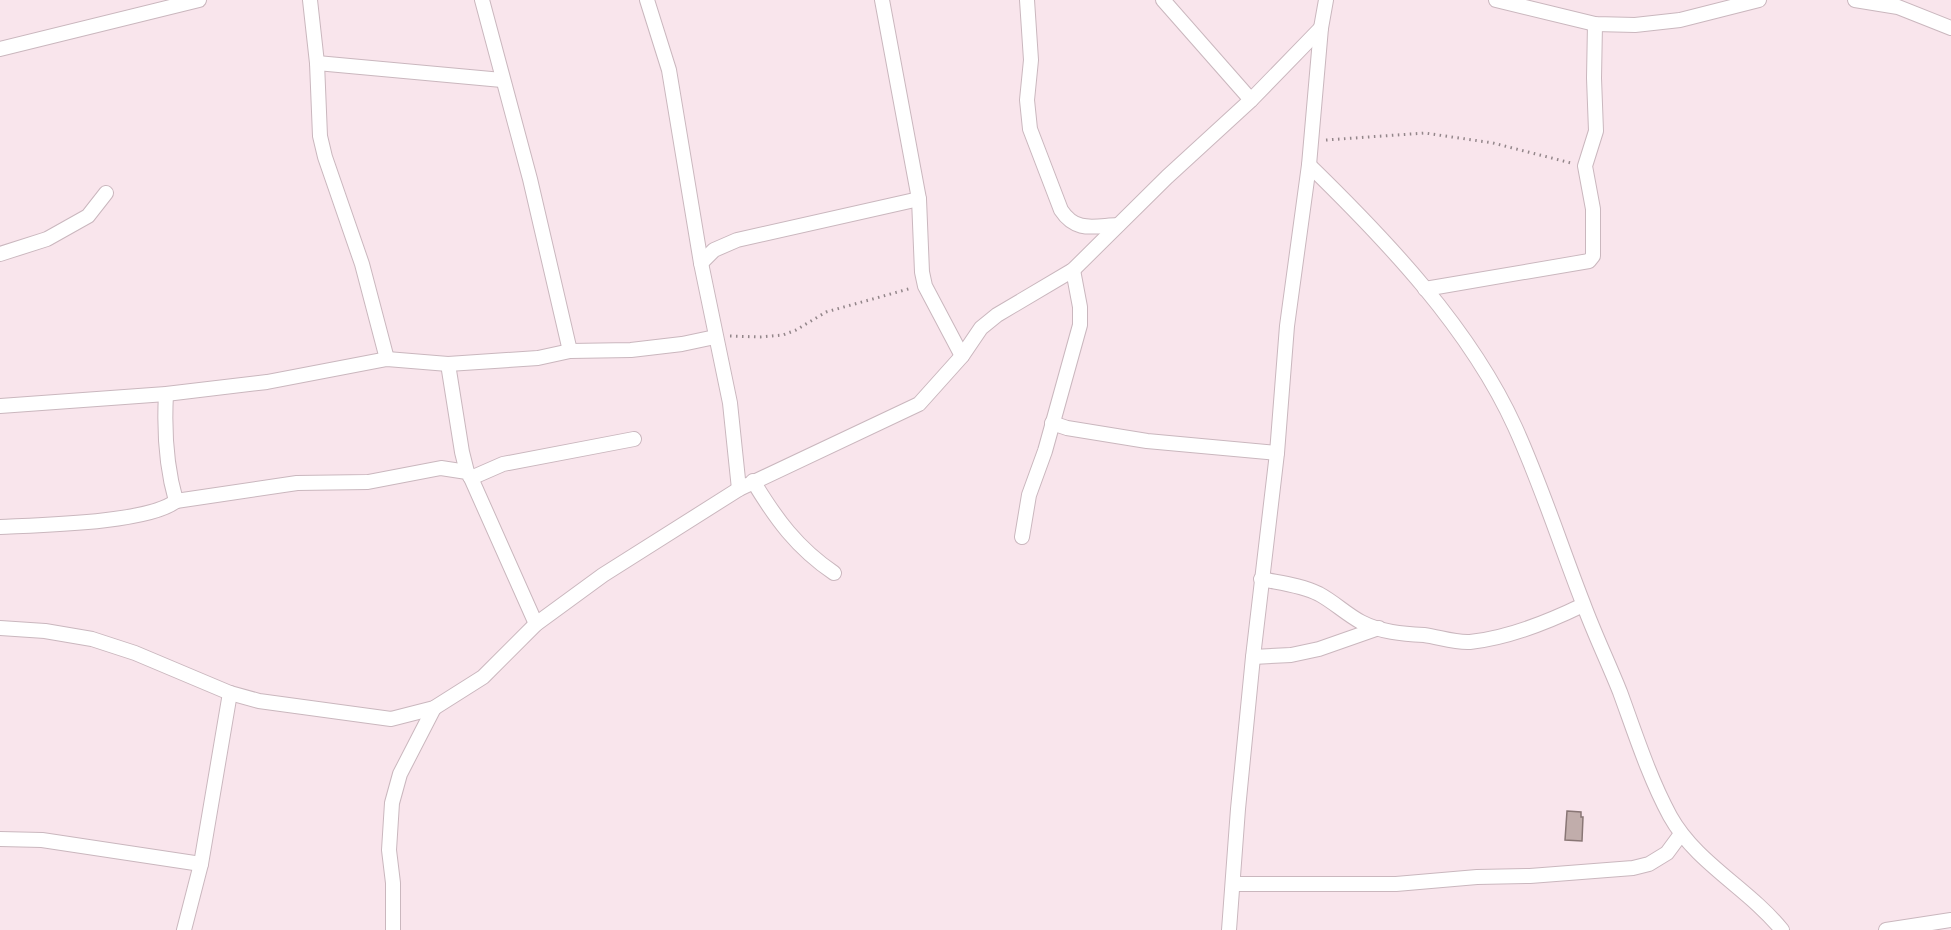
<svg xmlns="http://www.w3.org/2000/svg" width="1951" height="930" viewBox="0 0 1951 930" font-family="'Public Sans',sans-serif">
<rect width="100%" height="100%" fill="#f9e5ec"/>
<polygon fill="#c1adab" stroke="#897675" stroke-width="1.5" points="1567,811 1581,812 1581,817 1583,817 1582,841 1565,840"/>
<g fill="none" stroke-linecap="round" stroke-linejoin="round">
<defs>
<g id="street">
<polyline points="310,0 317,63 320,136 325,157 362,264 387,359"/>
<polyline points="482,0 530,179 570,351"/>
<polyline points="647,0 669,70 701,263 730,403 739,489"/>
<polyline points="882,0 919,199 922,272 925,286 962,356"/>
<path d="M1027,0L1031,60L1027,100L1030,129L1061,210C1076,233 1094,226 1118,225"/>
<polyline points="1163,0 1251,100"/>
<polyline points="1496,0 1595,24 1635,25 1680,20 1759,0"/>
<polyline points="1855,0 1898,7 1951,28"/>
<polyline points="0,49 199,0"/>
<polyline points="317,63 502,80"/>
<path d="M1309,165C1386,240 1470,328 1515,427C1541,484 1560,544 1583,603C1594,633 1608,662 1620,692C1635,733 1649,777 1670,816C1696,863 1748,888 1782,930"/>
<polyline points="0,254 47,239 88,216 106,193"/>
<polyline points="701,263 714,250 737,240 919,199"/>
<polyline points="1425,289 1589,261 1593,256 1593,209 1585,166 1596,131 1594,78 1595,24"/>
<polyline points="448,364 462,452 467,472"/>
<path d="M166,394C164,430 166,466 176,501L297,483L368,482L441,468L467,472L471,478L536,624"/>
<polyline points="0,406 166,394 267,382 387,359 448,364 538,358 570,351 631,350 682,344 715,337"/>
<polyline points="1052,423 1067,428 1147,441 1277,453"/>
<polyline points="471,478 503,464 634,439"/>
<path d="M753,481C776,519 797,548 834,573"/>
<path d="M0,527C39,525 149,523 176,501"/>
<polyline points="1022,537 1029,495 1045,451 1080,325 1080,307 1073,270"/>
<path d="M1261,579C1280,583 1301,585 1319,594C1334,602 1346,614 1361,622C1380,632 1403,634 1424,635C1439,637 1455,643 1470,642C1509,638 1548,622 1583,605"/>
<polyline points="0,628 45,631 92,639 135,653 230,693 259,701 391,719 434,708 483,677 536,624 603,575 739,489 919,404 962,356 981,328 997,315 1073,270 1167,177 1251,100 1321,28"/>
<polyline points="1253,657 1291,655 1319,649 1379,628"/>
<polyline points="0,839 42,840 201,864"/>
<polyline points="1233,884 1396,884 1477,877 1530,876 1633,868 1649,864 1667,853 1681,834"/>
<polyline points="184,930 201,864 230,693"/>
<polyline points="393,930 393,883 389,850 392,803 400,774 434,708"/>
<polyline points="1229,930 1238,809 1253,657 1277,453 1287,326 1309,165 1321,28 1326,0"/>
<polyline points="1886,930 1951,920"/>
</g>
</defs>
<use href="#street" stroke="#cab7be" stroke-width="16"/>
<g stroke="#93868a" stroke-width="3" stroke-dasharray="1.5 4.5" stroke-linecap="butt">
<polyline points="1326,140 1425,133 1493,143 1571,163"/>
<polyline points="730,336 760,337 783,335 796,330 826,312 912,288"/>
</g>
<use href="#street" stroke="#fff" stroke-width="14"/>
</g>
</svg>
